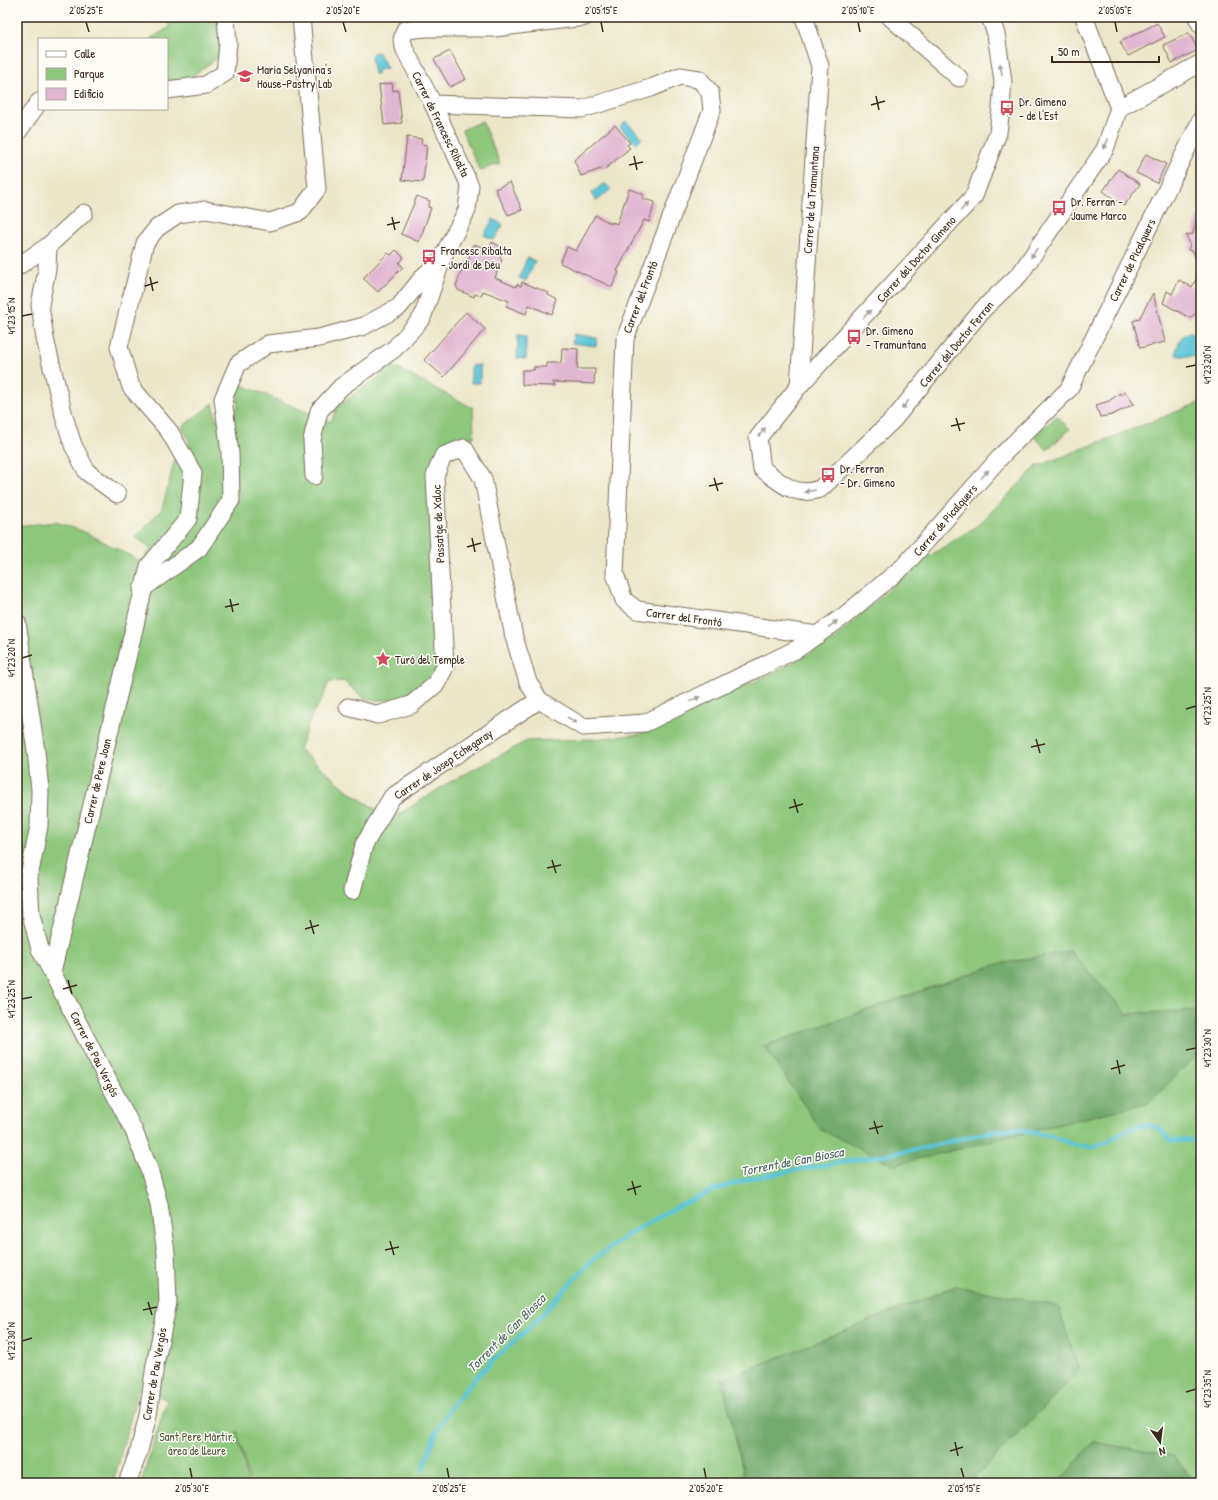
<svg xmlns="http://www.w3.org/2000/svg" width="1218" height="1500" viewBox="0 0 1218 1500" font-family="'Patrick Hand',sans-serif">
<rect width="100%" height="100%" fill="#fdfcf7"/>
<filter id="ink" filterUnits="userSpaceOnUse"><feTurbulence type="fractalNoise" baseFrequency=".025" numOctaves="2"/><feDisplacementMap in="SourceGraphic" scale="8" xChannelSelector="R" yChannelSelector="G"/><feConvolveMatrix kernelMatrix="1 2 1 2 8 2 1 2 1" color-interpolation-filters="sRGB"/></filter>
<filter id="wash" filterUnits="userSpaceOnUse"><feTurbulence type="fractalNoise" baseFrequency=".012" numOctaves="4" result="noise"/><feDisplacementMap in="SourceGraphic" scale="16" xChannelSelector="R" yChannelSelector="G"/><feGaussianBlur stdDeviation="0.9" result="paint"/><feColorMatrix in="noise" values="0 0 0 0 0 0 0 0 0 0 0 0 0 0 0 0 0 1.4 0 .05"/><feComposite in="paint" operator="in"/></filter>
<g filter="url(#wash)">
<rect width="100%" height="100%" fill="#ece6c9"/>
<g fill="#8dc77c" stroke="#64784d">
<polygon points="164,17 220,17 220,56 191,77 179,81 167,80 167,39 150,39 170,27"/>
<polygon points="482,121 500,163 480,171 462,130"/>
<polygon points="393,366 473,408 474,437 454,440 436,461 440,657 434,677 408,700 366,700 344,681 329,682 321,702 313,712 299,749 351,793 391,819 450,782 527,741 592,739 641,734 773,673 831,642 917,564 978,525 1036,467 1201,402 1201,1010 1127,1014 1070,951 995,965 764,1046 1150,1102 1201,1050 1201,1483 1197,1483 1172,1456 1094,1442 1058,1483 970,1483 1079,1371 956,1286 723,1380 744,1475 730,1483 250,1483 237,1431 248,1483 141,1483 167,1400 139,1387 113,1483 17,1483 17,526 56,522 85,532 140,561 151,550 136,537 162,509 176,455 190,443 182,427 213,403 216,420 238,408 237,383 331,422 337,407"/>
<polygon points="1057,416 1070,429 1047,450 1034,436"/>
</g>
<g fill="#72ac6c" stroke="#566b45">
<polygon points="1070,951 1127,1014 1201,1010 1201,1050 1150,1102 894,1165 821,1130 764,1046 995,965"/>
<polygon points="956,1286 1058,1306 1079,1371 970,1483 730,1483 744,1475 722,1380"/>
<polygon points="1094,1442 1173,1456 1197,1483 1058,1483"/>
</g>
<g fill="#5bc5d7" stroke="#4b787a">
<polygon points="374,52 379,53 387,68 378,70 377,74 374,74 371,56"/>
<polygon points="626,121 642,138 636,144 620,127"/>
<polygon points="604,183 611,189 597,201 591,194"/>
<polygon points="493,219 503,225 494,240 484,235"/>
<polygon points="527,258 535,261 526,281 519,278"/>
<path d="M1190,332C1203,338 1201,343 1201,356C1195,356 1180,357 1176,355C1177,345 1180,335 1190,332Z"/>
<polygon points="574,334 597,338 596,346 572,343"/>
<polygon points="518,335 526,336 526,359 517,358"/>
<polygon points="480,365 480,383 471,383 471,366"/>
</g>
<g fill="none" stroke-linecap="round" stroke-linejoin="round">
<polyline stroke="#5bc5d7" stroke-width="4.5" points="423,1470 435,1435 451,1406 482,1371 535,1322 590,1262 632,1232 673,1209 714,1190 752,1178 924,1148 989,1132 1016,1129 1054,1137 1078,1146 1093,1147 1109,1141 1123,1132 1137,1126 1150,1125 1159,1128 1167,1137 1172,1141 1201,1140"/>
</g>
<g id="blocks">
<g fill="#e0b5d0">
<polygon points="1157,23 1165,37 1128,56 1120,42"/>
<polygon points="1189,33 1198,50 1172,63 1163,45"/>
<polygon points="450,51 466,79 450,87 434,59"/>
<polygon points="392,83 393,91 398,90 402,123 384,125 379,85"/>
<polygon points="615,125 630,143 627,145 630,148 605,169 604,168 581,176 574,160"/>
<polygon points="407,137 422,139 421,144 427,145 423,182 402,180"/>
<polygon points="1146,154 1166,164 1157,183 1136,173"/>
<polygon points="1118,169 1140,184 1124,206 1103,191"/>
<polygon points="510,182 522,210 508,215 495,189"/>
<polygon points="629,189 643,194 643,199 655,202 649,222 644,220 617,271 619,272 612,287 560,263 567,247 576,251 595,215 612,224 612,222 617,224"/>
<polygon points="417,196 430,201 428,207 431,208 419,242 401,234"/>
<polygon points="1197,217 1201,218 1201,309 1190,318 1163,303 1167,291 1172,294 1179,280 1192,287 1201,270 1193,251 1188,250 1190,244 1186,235 1193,234"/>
<polygon points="492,242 503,248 500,258 502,259 495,278 516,287 517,284 521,286 522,282 549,293 548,295 558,300 552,315 529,305 526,314 506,306 509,301 483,291 481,296 475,294 474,297 458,290 456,286 464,263 467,264 474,244 489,250"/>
<polygon points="396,250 404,258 399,263 403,267 378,292 363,278 388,253 391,255"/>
<polygon points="1153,293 1165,342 1140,348 1133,321 1139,319"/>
<polygon points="466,312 485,329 444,377 424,360"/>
<polygon points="562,348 578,349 577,369 595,369 594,384 553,382 555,386 522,385 522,370 534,370 534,367 547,367 547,363 561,363"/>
<polygon points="1125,392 1134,404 1112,415 1100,417 1096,405 1109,401 1120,393 1121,395"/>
</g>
</g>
</g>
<g filter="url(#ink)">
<use href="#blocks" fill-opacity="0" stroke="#796c5a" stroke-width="1"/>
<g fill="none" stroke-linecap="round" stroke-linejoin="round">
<defs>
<g id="street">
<polyline points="890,17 959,78"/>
<path d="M990,17L996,34L1003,81L1001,108L998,133L974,196L799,386L758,438L762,469C782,483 794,498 820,489L894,419L983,309L1020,274L1105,149L1119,108"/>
<polyline points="1084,17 1119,108"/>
<polyline points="1197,17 1201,25"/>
<polyline points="167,90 206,85 225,73 228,44 226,17"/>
<polyline points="433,104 582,109 651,88 680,76 699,79 710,92 712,110 625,339 615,574 624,600 637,610 818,635"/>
<polyline points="1119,108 1201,63"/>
<polyline points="17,133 39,102"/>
<polyline points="48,246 47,269 40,305 45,339 64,416 73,445 87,472 117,494"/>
<polyline points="17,267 48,246 84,213"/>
<polyline points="799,386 820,66 804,17"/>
<polyline points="314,476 312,440 319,411 341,387 394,349 422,318 441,262"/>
<polyline points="142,589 199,548 231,500 230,453 223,399 238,364 268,344 319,338 364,326 399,307 423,277 441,260 467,210 470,186 433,104 405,50 402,40 405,30 426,28 495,28 585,17"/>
<polyline points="17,622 36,751 40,790 39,826 29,877 31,915 40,949 134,1131 149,1169 159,1204 166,1253 168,1302 155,1365 148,1415 139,1451 127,1483"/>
<polyline points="348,707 378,715 411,705 436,684 445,667 435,476 443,456 464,448 483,479 514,637 528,682 539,700 583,727 645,723 797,649 844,616 904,566 1004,453 1069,389 1201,120"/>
<polyline points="352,891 364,845 392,797 539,700"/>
<polyline points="52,972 149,566 188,519 193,473 169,431 131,387 119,347 145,243 157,228 178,214 206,210 270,222 300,212 317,189 301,17"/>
</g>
</defs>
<use href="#street" stroke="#796c5a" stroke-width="19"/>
<use href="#street" stroke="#fff" stroke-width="17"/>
</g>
<defs><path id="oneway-solid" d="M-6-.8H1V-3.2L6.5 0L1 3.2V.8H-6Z"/></defs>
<g fill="#a79f9a">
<use href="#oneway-solid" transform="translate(1001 69) rotate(-99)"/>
<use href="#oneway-solid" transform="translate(1106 144) rotate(113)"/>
<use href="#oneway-solid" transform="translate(964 207) rotate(-48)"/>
<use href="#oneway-solid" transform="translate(1034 253) rotate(124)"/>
<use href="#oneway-solid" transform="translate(867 314) rotate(-48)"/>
<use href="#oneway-solid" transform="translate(905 405) rotate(129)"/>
<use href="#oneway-solid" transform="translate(762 432) rotate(-51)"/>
<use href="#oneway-solid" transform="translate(985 474) rotate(-49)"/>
<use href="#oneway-solid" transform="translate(810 491) rotate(170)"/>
<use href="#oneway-solid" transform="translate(833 624) rotate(-37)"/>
<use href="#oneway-solid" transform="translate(695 699) rotate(-26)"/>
<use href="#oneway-solid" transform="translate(572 720) rotate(31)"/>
</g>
</g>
<path fill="none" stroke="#3b2a1e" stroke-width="1.5" d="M86,22L89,32M343,22L346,32M601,22L603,32M858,22L860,32M1115,22L1117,32M876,96L879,110M871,105L885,101M634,156L637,170M629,165L643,162M392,217L395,230M387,225L400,222M150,277L153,291M145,286L158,282M22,316L32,314M1186,367L1196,365M956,418L960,431M951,426L965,423M714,478L718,491M709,486L723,483M472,538L475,552M467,547L481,543M230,599L233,612M225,607L239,604M22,658L32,655M1186,709L1196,706M1036,739L1040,753M1031,747L1045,744M794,799L798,813M789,808L803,804M552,860L556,873M547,868L561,865M310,920L314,934M305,929L319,925M68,980L72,994M63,989L77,985M22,999L32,997M1186,1050L1196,1048M1117,1060L1120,1074M1111,1069L1125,1065M874,1121L878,1134M869,1129L883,1126M632,1181L636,1195M627,1190L641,1186M390,1241L394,1255M385,1250L399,1247M148,1302L152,1315M143,1310L157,1307M22,1341L32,1338M1186,1392L1196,1389M955,1442L958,1456M950,1451L963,1447M190,1468L192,1478M447,1468L449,1478M704,1468L706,1478M961,1468L964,1478"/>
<defs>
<symbol id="school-bare" viewBox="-9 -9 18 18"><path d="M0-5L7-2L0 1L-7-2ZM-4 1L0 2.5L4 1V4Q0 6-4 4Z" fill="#d1495b" stroke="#fdfcf7" stroke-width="2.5" paint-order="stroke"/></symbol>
<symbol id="bus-bare" viewBox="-9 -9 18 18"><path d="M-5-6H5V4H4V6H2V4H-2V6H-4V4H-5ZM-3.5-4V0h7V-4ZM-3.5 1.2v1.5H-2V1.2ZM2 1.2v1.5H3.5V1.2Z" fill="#d1495b" stroke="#fdfcf7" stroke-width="2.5" paint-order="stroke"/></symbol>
<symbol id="sight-bare" viewBox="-9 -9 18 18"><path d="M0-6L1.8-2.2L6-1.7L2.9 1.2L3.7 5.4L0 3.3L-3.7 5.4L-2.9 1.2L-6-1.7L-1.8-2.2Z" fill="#d1495b" stroke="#fdfcf7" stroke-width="2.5" paint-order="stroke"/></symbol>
</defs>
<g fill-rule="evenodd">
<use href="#school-bare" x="234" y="65" width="22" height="22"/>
<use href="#bus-bare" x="996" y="97" width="22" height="22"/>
<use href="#bus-bare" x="1048" y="197" width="22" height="22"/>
<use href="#bus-bare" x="418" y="246" width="22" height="22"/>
<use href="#bus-bare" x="843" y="326" width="22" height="22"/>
<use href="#bus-bare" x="817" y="464" width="22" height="22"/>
<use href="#sight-bare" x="372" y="648" width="22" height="22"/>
</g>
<g text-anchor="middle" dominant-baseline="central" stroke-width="3" stroke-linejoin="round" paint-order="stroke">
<g font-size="12" fill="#3b2a1e" stroke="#fdfcf7" text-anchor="start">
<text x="257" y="69">Maria Selyanina's<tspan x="257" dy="14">House-Pastry Lab</tspan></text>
<text x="1019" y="101">Dr. Gimeno<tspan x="1019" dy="14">- de l'Est</tspan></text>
<text x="1071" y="201">Dr. Ferran -<tspan x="1071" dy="14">Jaume Marco</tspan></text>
<text x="441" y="250">Francesc Ribalta<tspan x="441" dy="14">- Jordi de Déu</tspan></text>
<text x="866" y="330">Dr. Gimeno<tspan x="866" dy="14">- Tramuntana</tspan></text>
<text x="840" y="468">Dr. Ferran<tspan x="840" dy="14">- Dr. Gimeno</tspan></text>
<text x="395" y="659">Turó del Temple</text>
</g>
<g font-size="12" fill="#3b2a1e" stroke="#fdfcf7">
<text transform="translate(441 124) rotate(64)">Carrer de Francesc Ribalta</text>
<text transform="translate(811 200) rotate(-86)">Carrer de la Tramuntana</text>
<text transform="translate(916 259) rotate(-48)">Carrer del Doctor Gimeno</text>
<text transform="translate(1132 260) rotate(-64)">Carrer de Picalquers</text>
<text transform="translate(640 297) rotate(-69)">Carrer del Frontó</text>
<text transform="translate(956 344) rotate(-50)">Carrer del Doctor Ferran</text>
<text transform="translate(945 520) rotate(-49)">Carrer de Picalquers</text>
<text transform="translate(438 524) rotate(-93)">Passatge de Xaloc</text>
<text transform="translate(684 617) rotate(8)">Carrer del Frontó</text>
<text transform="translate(443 764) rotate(-34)">Carrer de Josep Echegaray</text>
<text transform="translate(97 781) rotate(-77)">Carrer de Pere Joan</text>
<text transform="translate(95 1054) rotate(63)">Carrer de Pau Vergós</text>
<text transform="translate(154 1374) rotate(-80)">Carrer de Pau Vergós</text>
</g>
<g font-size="12" fill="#54593a" stroke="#fdfcf7">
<text x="197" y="1436">Sant Pere Màrtir.<tspan x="197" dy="14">àrea de lleure</tspan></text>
</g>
<g font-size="13" font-style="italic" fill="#46605f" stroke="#fdfcf7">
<text transform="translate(792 1161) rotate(-11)">Torrent de Can Biosca</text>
<text transform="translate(506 1333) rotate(-45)">Torrent de Can Biosca</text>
</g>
</g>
<rect width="1218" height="1500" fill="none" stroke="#fdfcf7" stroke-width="44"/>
<rect x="38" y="38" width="130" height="72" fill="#fdfcf7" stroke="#afa8a0"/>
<rect x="46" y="51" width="20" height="6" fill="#ffffff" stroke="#afa8a0"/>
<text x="74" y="58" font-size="12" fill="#3b2a1e">Calle</text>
<rect x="46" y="68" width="20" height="12" fill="#8dc77c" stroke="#afa8a0"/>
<text x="74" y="78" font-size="12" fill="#3b2a1e">Parque</text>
<rect x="46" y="88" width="20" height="12" fill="#e0b5d0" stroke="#afa8a0"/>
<text x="74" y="98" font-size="12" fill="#3b2a1e">Edificio</text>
<g transform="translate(1160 1442) rotate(166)" stroke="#fdfcf7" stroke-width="3" paint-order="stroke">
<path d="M0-3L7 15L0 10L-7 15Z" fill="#3b2a1e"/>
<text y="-6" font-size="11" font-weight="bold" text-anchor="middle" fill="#3b2a1e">N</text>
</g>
<path d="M1052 56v6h107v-6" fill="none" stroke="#3b2a1e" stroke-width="2"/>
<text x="1058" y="56" font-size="12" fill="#3b2a1e" stroke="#fdfcf7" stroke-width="3" paint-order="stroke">50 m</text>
<rect x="22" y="22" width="1174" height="1456" fill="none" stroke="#3b2a1e" stroke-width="1.5"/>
<g font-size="10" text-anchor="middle" fill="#3b2a1e">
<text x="86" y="14">2°05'25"E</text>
<text x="343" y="14">2°05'20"E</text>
<text x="601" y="14">2°05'15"E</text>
<text x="858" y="14">2°05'10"E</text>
<text x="1115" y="14">2°05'05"E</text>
<text transform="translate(11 316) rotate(-90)" y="4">41°23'15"N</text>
<text transform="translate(1207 365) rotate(-90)" y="4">41°23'20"N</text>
<text transform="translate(11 658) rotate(-90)" y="4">41°23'20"N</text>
<text transform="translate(1207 706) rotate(-90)" y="4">41°23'25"N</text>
<text transform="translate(11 999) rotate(-90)" y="4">41°23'25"N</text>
<text transform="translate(1207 1048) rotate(-90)" y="4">41°23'30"N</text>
<text transform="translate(11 1341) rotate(-90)" y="4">41°23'30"N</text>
<text transform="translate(1207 1389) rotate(-90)" y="4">41°23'35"N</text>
<text x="192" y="1492">2°05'30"E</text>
<text x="449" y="1492">2°05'25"E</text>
<text x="706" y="1492">2°05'20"E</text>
<text x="964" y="1492">2°05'15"E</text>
</g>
</svg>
